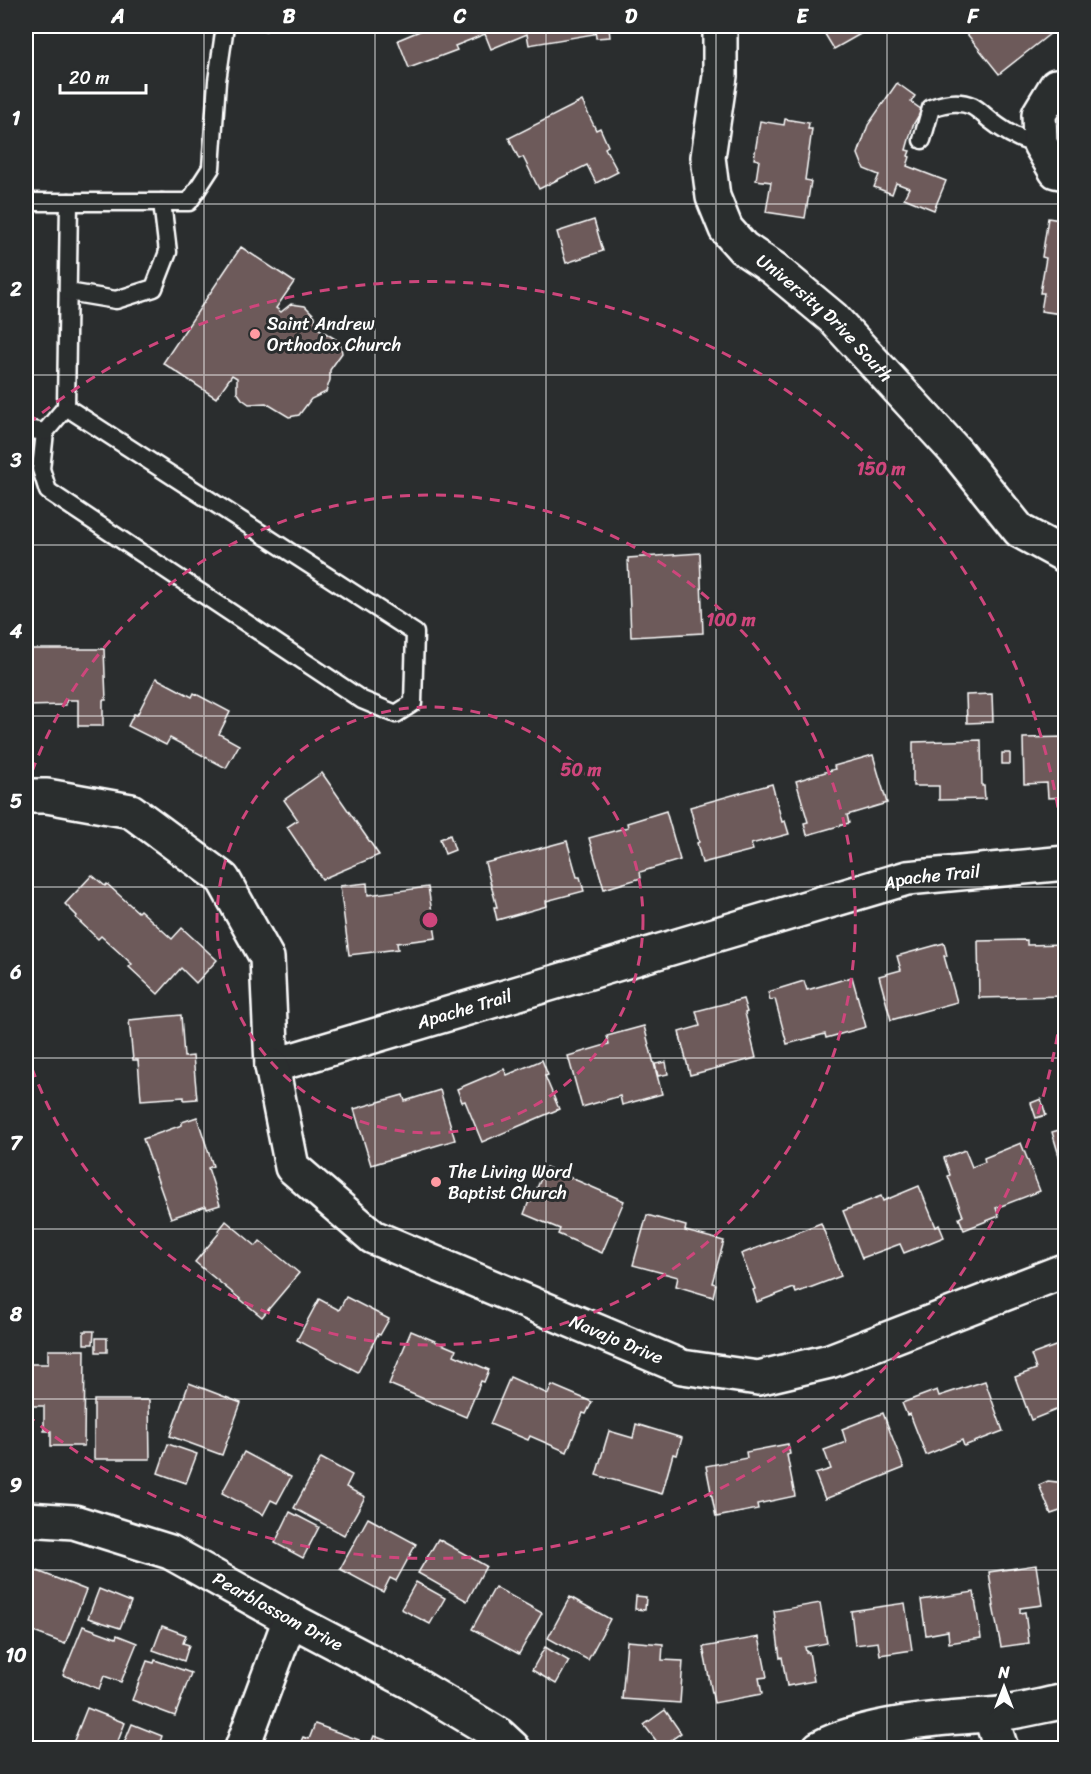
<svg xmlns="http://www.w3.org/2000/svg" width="1091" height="1774" viewBox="0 0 1091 1774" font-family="Sriracha,sans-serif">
<rect width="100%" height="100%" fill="#2a2d2e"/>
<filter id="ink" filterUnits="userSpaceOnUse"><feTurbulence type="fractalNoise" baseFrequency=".0167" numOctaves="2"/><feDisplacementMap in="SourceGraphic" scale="12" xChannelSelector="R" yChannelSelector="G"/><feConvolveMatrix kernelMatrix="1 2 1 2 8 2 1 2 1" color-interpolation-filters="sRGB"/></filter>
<g filter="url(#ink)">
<g fill="#6d5a5a" stroke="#fff" stroke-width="1.5">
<polygon points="250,26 267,26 266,31 250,28"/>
<polygon points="420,26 593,26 594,34 529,45 527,34 491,49 485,34 455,46 457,50 409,68 398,40 422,30"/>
<polygon points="820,26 860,26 864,32 834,49"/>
<polygon points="978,26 1060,26 999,74 967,34"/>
<polygon points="609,28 610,37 596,38 595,29"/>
<polygon points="897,83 915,96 911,102 922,110 913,125 906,150 910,151 908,156 910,157 907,166 946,181 934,210 904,198 909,188 896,183 892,194 874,187 879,175 864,169 858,154 868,125"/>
<polygon points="582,101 596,130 600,128 608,146 605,148 618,172 596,183 587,165 539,189 523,157 519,159 509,138"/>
<polygon points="785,119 809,123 808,129 812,129 805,180 811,181 805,218 766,212 771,182 756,180 759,160 754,159 760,121 784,125"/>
<polygon points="1048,218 1066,221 1066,323 1060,322 1061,314 1041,311 1044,293 1040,293 1046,258 1042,257"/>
<polygon points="594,220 603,251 566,263 557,232"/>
<polygon points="241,247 294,282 276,308 281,312 291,304 305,306 315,316 316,327 340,342 342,353 330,370 330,380 326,392 311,399 299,415 289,417 266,403 249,404 242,399 237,392 237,378 232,375 216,398 163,363"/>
<polygon points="700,553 703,633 631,637 628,558"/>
<polygon points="30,647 30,649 104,649 106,700 103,700 103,726 78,726 78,700 66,700 66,705 26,706 26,648"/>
<polygon points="156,678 192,697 194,693 230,712 219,734 239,745 226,768 170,738 166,745 128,726 134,714 137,715"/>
<polygon points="992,694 993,722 967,723 966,695"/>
<polygon points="1066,737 1066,797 1048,798 1047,783 1024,784 1023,738"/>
<polygon points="981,740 982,786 984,786 985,799 939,800 939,786 913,786 913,742"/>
<rect x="1002" y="753" width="8" height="11"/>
<polygon points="873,755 887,803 847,815 849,823 807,835 804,823 808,822 796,781 835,769 834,766"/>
<polygon points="322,773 379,855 322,879 287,827 298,820 284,800"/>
<polygon points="772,784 782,822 785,821 789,834 751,844 753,850 702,863 697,843 699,842 690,807"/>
<polygon points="666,811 680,860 640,872 641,878 604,889 589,838 628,827 627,823"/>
<polygon points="450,835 455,850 445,854 440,839"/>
<polygon points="567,841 577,877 580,877 584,891 546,901 547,906 497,920 494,907 497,907 485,863"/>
<polygon points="92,875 105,886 107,884 138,912 140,910 172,939 182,928 217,960 196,983 181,968 158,994 129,967 132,964 101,936 98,939 76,918 77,916 65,904"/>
<polygon points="367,883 368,895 428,887 436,938 397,943 398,949 349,955 340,886"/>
<polygon points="1027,940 1027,945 1065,944 1065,996 979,998 978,941"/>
<polygon points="944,943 947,956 944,956 957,1002 891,1020 879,976 901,970 897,956"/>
<polygon points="852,977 866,1027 826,1038 825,1034 787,1044 775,999 770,1000 768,992 804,981 807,990"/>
<polygon points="743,999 747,1012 745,1013 756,1058 690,1075 679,1032 700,1026 696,1011"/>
<polygon points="181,1015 184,1057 193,1056 197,1099 184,1100 184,1097 141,1100 138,1060 133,1060 129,1020"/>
<polygon points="644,1026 662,1094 622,1105 620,1096 582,1107 568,1056 609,1044 607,1036"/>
<polygon points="542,1060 548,1075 545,1076 559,1109 482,1142 465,1101 462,1102 457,1089 504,1069 507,1075"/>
<polygon points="666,1062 668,1074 658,1076 655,1064"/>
<polygon points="440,1090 455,1140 371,1165 354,1109 403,1095 405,1101"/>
<polygon points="1041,1099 1046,1115 1036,1118 1031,1103"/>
<polygon points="197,1117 213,1166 208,1168 220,1205 207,1209 206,1206 171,1218 143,1139 182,1125 182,1122"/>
<polygon points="1066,1128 1066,1182 1065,1182 1061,1169 1063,1169 1052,1132"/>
<polygon points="1021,1143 1040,1191 996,1208 999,1216 964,1230 959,1218 963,1216 948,1176 950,1175 944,1158 965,1150 972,1167 985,1162 984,1158"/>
<polygon points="546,1167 624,1201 602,1253 558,1234 560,1229 524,1214 529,1201 531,1202"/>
<polygon points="919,1186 936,1227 939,1225 944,1237 904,1253 900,1244 862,1258 843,1211 881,1196 883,1201"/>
<polygon points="647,1215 686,1226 685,1231 724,1241 712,1283 716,1284 713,1297 676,1286 678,1277 633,1265"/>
<polygon points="226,1221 256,1246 260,1241 299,1273 262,1317 195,1262 220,1232 219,1230"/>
<polygon points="821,1223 841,1276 796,1293 794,1288 757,1302 753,1290 755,1289 741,1254"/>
<polygon points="346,1297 389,1319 380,1335 378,1334 358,1372 297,1340 319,1299 339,1310"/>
<polygon points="84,1331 94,1331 93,1344 84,1344"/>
<polygon points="411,1331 456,1350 454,1355 489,1370 484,1382 481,1381 466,1417 389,1384"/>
<rect x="96" y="1338" width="11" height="14"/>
<polygon points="1066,1342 1066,1406 1031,1420 1015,1377 1036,1369 1031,1355"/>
<polygon points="48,1350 85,1350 84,1446 51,1446 51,1431 44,1431 44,1406 28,1406 28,1364 48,1364"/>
<polygon points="510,1377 548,1394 552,1385 592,1402 586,1414 583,1413 567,1452 530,1436 528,1440 490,1424"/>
<polygon points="985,1381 1003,1431 964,1446 962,1440 926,1455 910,1414 907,1415 902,1403 937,1390 939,1396"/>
<polygon points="189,1383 241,1403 222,1455 170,1436"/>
<polygon points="94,1400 149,1400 150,1459 94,1459"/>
<polygon points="883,1413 904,1468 825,1499 815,1474 831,1469 824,1450 846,1442 842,1429"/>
<polygon points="636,1424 682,1438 677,1455 673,1454 662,1494 596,1475 609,1431 633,1438"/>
<polygon points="168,1444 197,1454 186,1483 158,1473"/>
<polygon points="788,1444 790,1454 787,1455 795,1496 757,1504 758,1509 716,1517 706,1466 747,1458 746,1452"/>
<polygon points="244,1452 291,1477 277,1503 271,1500 263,1515 222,1493"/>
<polygon points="321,1458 352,1475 346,1487 365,1497 344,1535 294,1508"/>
<polygon points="1048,1481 1066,1483 1066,1509 1051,1514 1039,1485"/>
<polygon points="290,1512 319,1527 303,1558 275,1543"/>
<polygon points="368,1518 416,1544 396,1581 390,1578 383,1592 340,1569"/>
<polygon points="438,1539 486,1566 467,1601 418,1573"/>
<polygon points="1036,1565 1042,1605 1020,1608 1020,1613 1025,1612 1029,1643 1001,1647 993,1606 994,1606 989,1572"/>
<polygon points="35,1570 86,1590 65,1644 26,1629 26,1595"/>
<polygon points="416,1582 445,1598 430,1624 401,1609"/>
<polygon points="495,1587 542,1613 519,1654 472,1629"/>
<polygon points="99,1589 131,1602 120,1628 88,1618"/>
<polygon points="974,1592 981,1638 949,1643 948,1631 926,1635 921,1600"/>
<polygon points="636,1596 646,1597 645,1610 635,1609"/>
<polygon points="570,1597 610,1619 588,1660 548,1638"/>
<polygon points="820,1603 827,1643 805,1647 806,1652 809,1652 814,1681 787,1686 782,1657 780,1658 774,1611"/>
<polygon points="905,1603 912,1650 880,1655 878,1642 855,1645 851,1611"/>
<polygon points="83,1626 116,1638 117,1635 137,1643 121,1682 104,1676 99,1689 63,1675"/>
<polygon points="162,1626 186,1635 183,1643 189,1645 184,1661 153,1650"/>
<polygon points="759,1637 767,1677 759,1678 762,1694 714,1703 703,1647"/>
<polygon points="627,1641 663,1644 662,1660 683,1661 680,1703 622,1699"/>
<polygon points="545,1647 569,1661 556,1684 532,1670"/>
<polygon points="155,1660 191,1673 175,1716 132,1700 147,1661 154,1663"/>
<polygon points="87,1708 125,1723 116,1746 121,1748 71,1748"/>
<polygon points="665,1710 681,1733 661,1747 644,1725"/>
<polygon points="132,1724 162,1736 158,1748 122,1748"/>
<polygon points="315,1724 359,1740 356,1748 298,1748 303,1737 309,1739"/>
<polygon points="374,1736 396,1744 395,1746 400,1748 369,1748"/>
</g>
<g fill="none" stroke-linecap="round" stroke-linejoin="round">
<defs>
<g id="service">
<path d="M922,140L931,108C944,103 959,100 972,106C978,109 985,116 990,120C1005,132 1022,142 1040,144"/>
<polyline points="26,202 69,202 66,407"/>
<polyline points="69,202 189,202 211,168 217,81 225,26"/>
<polyline points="68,292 116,300 154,288 168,252 162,202"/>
<polygon points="66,407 415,633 413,703 396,714 362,700 48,491 41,469 45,432"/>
<polyline points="26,429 45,432"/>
</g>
<g id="minor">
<path id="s1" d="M720,26V76L708,157L713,197L726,229L743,248L773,268L833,318L958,454L1020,531L1066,556"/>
<polyline points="1066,87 1056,86 1039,114 1040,144 1056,171 1066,173"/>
<path id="s2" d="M26,796H47L131,811L223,879L267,958L272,1066L907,878L1066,863"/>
<path id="s3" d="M272,1066L292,1167L373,1237L682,1367L758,1378L830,1361L1066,1270"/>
<path id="s4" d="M26,1519L74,1522L170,1552L290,1619L414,1684L499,1735L513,1748"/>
<polyline points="990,1715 1001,1748"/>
<polyline points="242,1748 290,1619"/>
<path d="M819,1748C864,1724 937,1718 989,1715C1014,1713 1040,1706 1066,1701"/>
</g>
</defs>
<use href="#service" stroke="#fff" stroke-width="21"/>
<use href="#minor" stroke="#fff" stroke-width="38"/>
<use href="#service" stroke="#2a2d2e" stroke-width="16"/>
<use href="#minor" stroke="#2a2d2e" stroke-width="33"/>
</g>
</g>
<path fill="none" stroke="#fff" stroke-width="1.5" stroke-opacity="0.55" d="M204,26V1748M375,26V1748M546,26V1748M716,26V1748M887,26V1748M26,204H1066M26,375H1066M26,545H1066M26,716H1066M26,887H1066M26,1058H1066M26,1229H1066M26,1399H1066M26,1570H1066"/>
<g fill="none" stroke="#ce467c" stroke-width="3" stroke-dasharray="10 8">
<circle cx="430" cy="920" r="213"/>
<path d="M26 789A425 425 0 1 1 26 1051"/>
<path d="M1065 981A638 638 0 0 1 28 1416M28 424A638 638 0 0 1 1065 859"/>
</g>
<g fill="#ff9aa2" stroke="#2a2d2e" stroke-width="2">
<circle cx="255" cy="334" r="6"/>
<circle cx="436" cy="1182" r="6"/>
</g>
<g text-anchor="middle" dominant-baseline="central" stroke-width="6" stroke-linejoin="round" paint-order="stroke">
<g font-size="18" fill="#fff" stroke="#2a2d2e">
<text stroke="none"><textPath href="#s1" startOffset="340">University Drive South</textPath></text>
<text stroke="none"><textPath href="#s2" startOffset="1106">Apache Trail</textPath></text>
<text stroke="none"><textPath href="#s2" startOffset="620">Apache Trail</textPath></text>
<text stroke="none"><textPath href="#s3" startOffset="474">Navajo Drive</textPath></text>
<text stroke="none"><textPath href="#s4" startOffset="272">Pearblossom Drive</textPath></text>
</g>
<g font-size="18" fill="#fff" stroke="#2a2d2e" text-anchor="start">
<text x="267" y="324">Saint Andrew<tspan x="267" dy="21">Orthodox Church</tspan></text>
<text x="448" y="1172">The Living Word<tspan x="448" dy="21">Baptist Church</tspan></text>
</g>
</g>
<circle cx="430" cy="920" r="9" fill="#ce467c" stroke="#2a2d2e" stroke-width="3"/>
<g font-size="18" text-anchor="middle" font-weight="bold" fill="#ce467c" stroke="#2a2d2e" stroke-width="6" stroke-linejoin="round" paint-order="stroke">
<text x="881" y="475">150 m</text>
<text x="731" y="626">100 m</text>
<text x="581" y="776">50 m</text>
</g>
<rect width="1091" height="1774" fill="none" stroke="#2a2d2e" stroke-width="66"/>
<g transform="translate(1004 1687)" stroke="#2a2d2e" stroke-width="4.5" paint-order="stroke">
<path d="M0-4.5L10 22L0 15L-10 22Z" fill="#ffffff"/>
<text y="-9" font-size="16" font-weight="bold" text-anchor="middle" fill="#ffffff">N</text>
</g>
<path d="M60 84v9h86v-9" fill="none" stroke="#ffffff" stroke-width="3"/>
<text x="69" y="84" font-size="18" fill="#ffffff" stroke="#2a2d2e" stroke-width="4.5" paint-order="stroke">20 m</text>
<rect x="33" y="33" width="1025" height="1708" fill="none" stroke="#fff" stroke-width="2"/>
<g font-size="20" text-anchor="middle" font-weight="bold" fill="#fff">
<text x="118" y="23">A</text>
<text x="289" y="23">B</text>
<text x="460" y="23">C</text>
<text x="631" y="23">D</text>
<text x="802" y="23">E</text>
<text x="973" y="23">F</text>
<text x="16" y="125">1</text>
<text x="16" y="296">2</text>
<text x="16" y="467">3</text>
<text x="16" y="638">4</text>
<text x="16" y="808">5</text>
<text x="16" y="979">6</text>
<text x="16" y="1150">7</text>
<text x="16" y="1321">8</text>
<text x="16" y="1492">9</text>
<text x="16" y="1662">10</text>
</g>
</svg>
